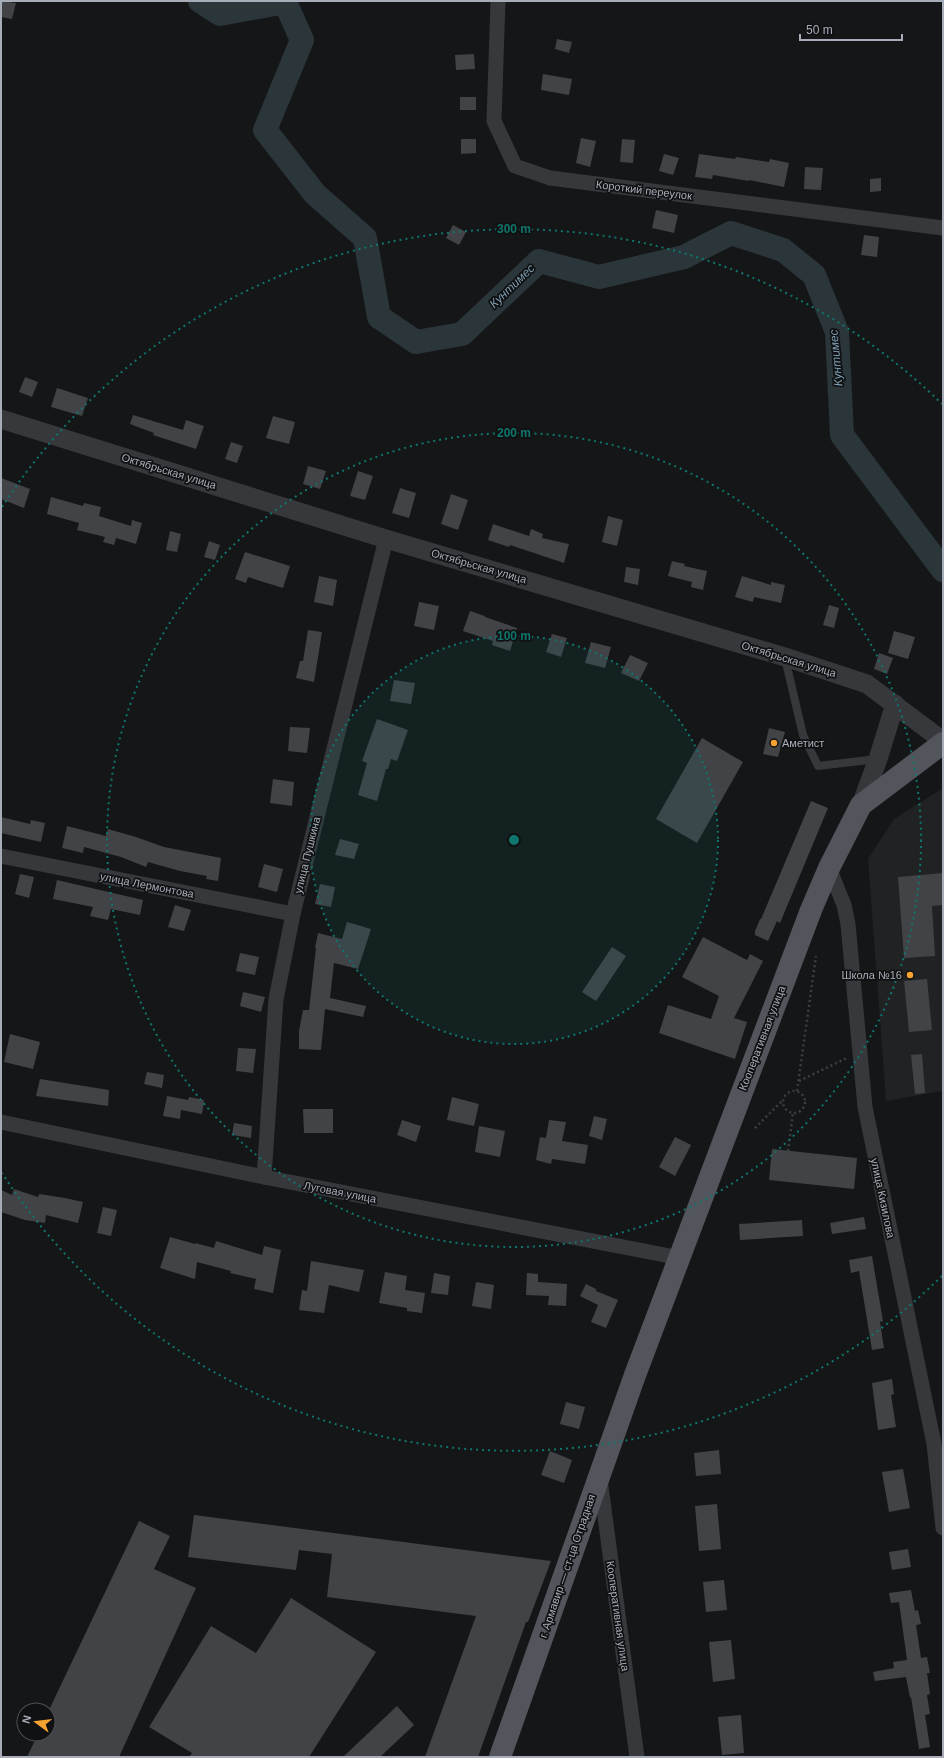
<svg xmlns="http://www.w3.org/2000/svg" width="944" height="1758" viewBox="0 0 944 1758" font-family="Helvetica,sans-serif">
<rect width="100%" height="100%" fill="#151617"/>
<polygon fill="#212224" points="943,788 943,1091 886,1101 868,859 894,819"/>
<g fill="none" stroke-linecap="round" stroke-linejoin="round">
<polyline stroke="#2b363b" stroke-width="24" points="200,1 220,14 285,2 302,40 265,130 315,194 365,238 379,317 416,342 462,334 539,261 599,277 684,257 731,233 783,250 814,275 837,332 842,435 943,570"/>
</g>
<g fill="#414347">
<polygon points="1,1 16,3 12,19 1,17"/>
<polygon points="557,39 572,42 569,53 555,49"/>
<polygon points="474,54 475,69 456,70 455,55"/>
<polygon points="543,74 572,79 569,95 541,90"/>
<rect x="460" y="97" width="16" height="13"/>
<polygon points="581,138 596,141 590,167 576,163"/>
<polygon points="461,139 476,139 476,153 461,154"/>
<polygon points="622,139 635,140 633,163 620,162"/>
<polygon points="664,154 679,158 673,175 659,171"/>
<polygon points="699,154 735,159 736,157 769,162 770,159 789,163 784,187 749,180 749,181 713,175 712,179 695,177"/>
<polygon points="805,167 823,168 821,190 804,189"/>
<polygon points="881,178 881,191 870,192 870,179"/>
<polygon points="656,210 678,215 674,233 652,228"/>
<polygon points="453,225 466,232 459,245 446,238"/>
<polygon points="864,235 879,237 877,257 861,255"/>
<polygon points="25,377 38,382 32,397 19,392"/>
<polygon points="57,388 88,398 82,416 51,407"/>
<polygon points="133,415 183,430 186,420 204,426 196,449 153,435 154,433 130,424"/>
<polygon points="273,416 295,422 289,444 266,438"/>
<polygon points="231,442 243,446 237,463 225,459"/>
<polygon points="308,466 326,471 320,489 303,484"/>
<polygon points="358,471 373,476 365,500 350,496"/>
<polygon points="1,478 30,489 24,508 1,499"/>
<polygon points="400,488 416,493 409,518 392,513"/>
<polygon points="451,494 468,500 458,530 441,524"/>
<polygon points="51,497 83,506 84,503 101,507 99,516 131,526 132,520 142,523 136,544 116,538 114,545 103,542 105,537 77,530 79,523 47,514"/>
<polygon points="608,516 623,520 617,546 602,542"/>
<polygon points="493,524 529,536 531,529 543,534 542,538 569,544 564,563 510,545 509,547 488,540"/>
<polygon points="170,531 181,534 177,552 166,550"/>
<polygon points="209,541 220,545 215,560 204,557"/>
<polygon points="245,552 290,566 283,588 248,577 246,583 235,579"/>
<polygon points="672,561 685,564 684,566 707,571 703,590 691,587 692,582 668,576"/>
<polygon points="626,567 640,569 638,585 624,582"/>
<polygon points="319,576 337,580 333,606 314,602"/>
<polygon points="742,576 771,585 771,582 785,585 781,603 754,597 753,602 735,597"/>
<polygon points="419,602 439,606 434,630 414,626"/>
<polygon points="829,605 839,608 834,628 823,625"/>
<polygon points="470,611 485,616 485,617 517,628 510,651 492,645 493,641 463,631"/>
<polygon points="308,630 322,632 314,682 296,678 300,661 303,661"/>
<polygon points="894,631 915,637 908,659 888,653"/>
<polygon points="552,634 567,638 561,657 546,652"/>
<polygon points="591,642 611,647 605,668 585,663"/>
<polygon points="879,653 893,658 887,674 874,669"/>
<polygon points="630,655 648,663 639,681 621,673"/>
<polygon points="394,680 415,683 411,704 390,701"/>
<polygon points="377,719 408,730 397,761 391,759 388,769 386,769 377,801 358,795 367,763 362,761"/>
<polygon points="290,727 310,728 307,753 288,751"/>
<polygon points="769,728 785,732 778,757 763,754"/>
<polygon points="702,738 743,762 697,843 656,819"/>
<polygon points="273,779 294,782 292,806 270,803"/>
<polygon points="811,801 828,808 780,923 777,921 768,941 755,935 755,931 760,919 761,919"/>
<polygon points="1,817 30,824 31,820 45,823 41,842 1,833"/>
<polygon points="67,826 106,836 108,829 136,837 164,847 221,858 218,881 206,879 207,876 180,871 148,862 146,867 121,857 84,847 83,853 62,848"/>
<polygon points="340,839 359,844 354,859 335,855"/>
<polygon points="264,864 283,869 277,892 258,887"/>
<polygon points="943,873 943,905 932,906 935,956 904,958 898,877"/>
<polygon points="20,874 34,877 29,898 15,894"/>
<polygon points="57,880 143,900 140,915 111,909 108,920 90,916 93,907 53,899"/>
<polygon points="320,884 335,887 331,907 315,904"/>
<polygon points="175,905 191,910 184,931 168,927"/>
<polygon points="347,922 371,929 358,969 334,963 330,998 366,1006 363,1017 325,1009 321,1050 299,1049 299,1031 303,1010 309,1010 316,948 315,948 318,933 342,939"/>
<polygon points="703,937 747,960 750,954 763,961 734,1018 747,1022 735,1059 659,1033 668,1005 711,1019 719,996 682,977"/>
<polygon points="612,947 626,956 596,1001 582,992"/>
<polygon points="240,953 259,957 255,975 236,971"/>
<polygon points="927,979 932,1030 909,1032 904,981"/>
<polygon points="243,992 265,997 261,1012 240,1006"/>
<polygon points="10,1034 40,1042 33,1069 4,1062"/>
<polygon points="238,1048 256,1049 253,1073 236,1071"/>
<polygon points="922,1054 925,1093 915,1094 911,1055"/>
<polygon points="147,1072 164,1075 162,1088 144,1084"/>
<polygon points="40,1079 109,1090 108,1106 36,1096"/>
<polygon points="167,1096 188,1100 189,1097 204,1100 202,1114 181,1110 180,1119 163,1116"/>
<polygon points="452,1097 479,1104 474,1126 447,1120"/>
<polygon points="303,1109 333,1109 333,1133 304,1133"/>
<polygon points="594,1116 607,1119 602,1140 589,1136"/>
<polygon points="402,1120 421,1126 416,1142 397,1135"/>
<polygon points="549,1120 566,1122 562,1141 588,1145 585,1164 552,1159 551,1164 536,1160 540,1137 546,1138"/>
<polygon points="234,1123 252,1126 251,1138 232,1135"/>
<polygon points="479,1126 505,1131 500,1157 475,1152"/>
<polygon points="675,1137 691,1145 675,1176 659,1167"/>
<polygon points="772,1149 857,1158 854,1189 769,1180"/>
<polygon points="14,1189 38,1197 39,1194 65,1198 83,1202 78,1223 46,1215 45,1223 25,1220 1,1212 1,1190 12,1195"/>
<polygon points="103,1207 117,1210 111,1236 97,1233"/>
<polygon points="864,1217 866,1229 832,1234 830,1223"/>
<polygon points="802,1220 803,1236 740,1240 739,1224"/>
<polygon points="170,1237 195,1244 195,1243 214,1248 216,1241 262,1255 264,1246 281,1250 273,1293 254,1289 256,1279 230,1273 231,1271 197,1262 195,1279 160,1268"/>
<polygon points="872,1256 883,1321 880,1322 884,1348 872,1350 859,1271 851,1273 849,1260"/>
<polygon points="311,1261 364,1270 359,1292 329,1285 324,1313 299,1310 302,1290 307,1291"/>
<polygon points="385,1272 407,1276 405,1290 425,1293 422,1313 407,1311 407,1308 379,1303"/>
<polygon points="434,1273 450,1276 448,1295 431,1293"/>
<polygon points="527,1273 538,1274 538,1282 567,1284 566,1306 548,1305 549,1296 526,1295"/>
<polygon points="476,1282 494,1285 491,1309 472,1306"/>
<polygon points="586,1284 596,1289 596,1291 618,1300 606,1328 591,1322 598,1305 580,1296"/>
<polygon points="892,1379 894,1394 891,1395 896,1427 878,1430 872,1383"/>
<polygon points="566,1402 585,1407 579,1429 560,1424"/>
<polygon points="719,1450 721,1474 696,1476 694,1453"/>
<polygon points="550,1451 572,1460 564,1483 541,1475"/>
<polygon points="903,1469 910,1508 889,1512 882,1472"/>
<polygon points="717,1504 721,1549 699,1551 695,1506"/>
<polygon points="194,1515 551,1561 528,1622 526,1622 478,1757 425,1757 476,1616 327,1597 332,1554 299,1550 296,1570 188,1557"/>
<polygon points="139,1521 170,1536 154,1569 196,1588 119,1757 27,1757 38,1734 48,1734 48,1712"/>
<polygon points="908,1549 911,1567 892,1570 889,1552"/>
<polygon points="724,1580 727,1610 706,1612 703,1582"/>
<polygon points="911,1590 915,1611 918,1610 921,1624 916,1625 921,1658 927,1657 930,1673 927,1673 930,1694 927,1695 930,1714 925,1715 930,1747 919,1749 911,1697 910,1698 906,1677 875,1681 873,1672 894,1668 893,1662 907,1660 899,1602 891,1603 889,1593"/>
<polygon points="291,1598 376,1652 309,1757 189,1757 192,1753 149,1727 211,1626 256,1653"/>
<polygon points="731,1640 735,1679 713,1682 709,1642"/>
<polygon points="397,1706 414,1725 380,1757 343,1757"/>
<polygon points="741,1715 744,1753 722,1755 718,1717"/>
</g>
<g fill="none" stroke-linecap="round" stroke-linejoin="round">
<g stroke="#3c3f43" stroke-width="2.5" stroke-dasharray="2 3" stroke-linecap="butt">
<polyline points="799,1081 847,1058"/>
<circle cx="794" cy="1102" r="11"/>
<polyline points="797,1091 816,956"/>
<polyline points="755,1128 783,1100"/>
<polyline points="788,1151 793,1113"/>
</g>
<polyline stroke="#36383c" stroke-width="8" points="785,658 803,735 818,766 877,759"/>
<g stroke="#36383c" stroke-width="15">
<polyline points="498,1 494,121 515,166 550,178 943,228"/>
<polyline points="1,856 293,914"/>
<polyline points="829,868 844,905 848,924 865,1107 934,1444 943,1528"/>
<polyline points="1,1122 264,1177 680,1258"/>
<polyline points="264,1177 276,999 293,914 386,539"/>
<polyline points="600,1479 637,1757"/>
</g>
<g stroke="#36383c" stroke-width="19">
<polyline points="1,419 386,539 785,657 867,684 943,741"/>
<polyline points="861,805 878,759 895,704"/>
</g>
<polyline stroke="#52555b" stroke-width="22" points="500,1757 635,1375 811,910 829,868 861,805 943,743"/>
</g>
<circle cx="514" cy="840" r="204" fill="#0f766e" fill-opacity=".12"/>
<g fill="none" stroke="#0f766e" stroke-width="2" stroke-dasharray="2 4">
<circle cx="514" cy="840" r="204"/>
<circle cx="514" cy="840" r="407"/>
<path d="M942 1276A611 611 0 0 1 2 1173M2 507A611 611 0 0 1 942 404"/>
</g>
<g fill="#f4a331" stroke="#101112" stroke-width="1.5">
<circle cx="774" cy="743" r="4"/>
<circle cx="910" cy="975" r="4"/>
</g>
<g text-anchor="middle" dominant-baseline="central" stroke-width="3.5" stroke-linejoin="round" paint-order="stroke">
<g font-size="11" fill="#a7adb8" stroke="#101112">
<text transform="translate(644 190) rotate(7)">Короткий переулок</text>
<text transform="translate(169 471) rotate(17)">Октябрьская улица</text>
<text transform="translate(479 566) rotate(16)">Октябрьская улица</text>
<text transform="translate(789 659) rotate(17)">Октябрьская улица</text>
<text transform="translate(307 855) rotate(-76)">улица Пушкина</text>
<text transform="translate(147 885) rotate(11)">улица Лермонтова</text>
<text transform="translate(762 1038) rotate(-69)">Кооперативная улица</text>
<text transform="translate(340 1192) rotate(11)">Луговая улица</text>
<text transform="translate(883 1198) rotate(78)">улица Кизилова</text>
<text transform="translate(567 1566) rotate(-71)">г. Армавир — ст-ца Отрадная</text>
<text transform="translate(618 1616) rotate(82)">Кооперативная улица</text>
</g>
<g font-size="11" fill="#a7adb8" stroke="#101112" text-anchor="start">
<text x="782" y="743">Аметист</text>
<text x="902" y="975" text-anchor="end">Школа №16</text>
</g>
<g font-size="12" font-style="italic" fill="#7e9eb3" stroke="#101112">
<text transform="translate(512 286) rotate(-44)">Кунтимес</text>
<text transform="translate(836 358) rotate(-95)">Кунтимес</text>
</g>
</g>
<circle cx="514" cy="840" r="6" fill="#0f766e" stroke="#101112" stroke-width="2"/>
<g font-size="12" text-anchor="middle" font-weight="bold" fill="#0f766e" stroke="#101112" stroke-width="3.5" stroke-linejoin="round" paint-order="stroke">
<text x="514" y="233">300 m</text>
<text x="514" y="437">200 m</text>
<text x="514" y="640">100 m</text>
</g>
<rect width="944" height="1758" fill="none" stroke="#a7adb8" stroke-width="4"/>
<g transform="translate(36 1722) rotate(285)"><circle r="19" fill="#101112" stroke="#4c4f54"/>
<path d="M0-3L7 15L0 10L-7 15Z" fill="#f4a331"/>
<text y="-6" font-size="11" font-weight="bold" text-anchor="middle" fill="#a7adb8">N</text>
</g>
<path d="M800 34v6h102v-6" fill="none" stroke="#a7adb8" stroke-width="2"/>
<text x="806" y="34" font-size="12" fill="#a7adb8" stroke="#101112" stroke-width="3" paint-order="stroke">50 m</text>
</svg>
